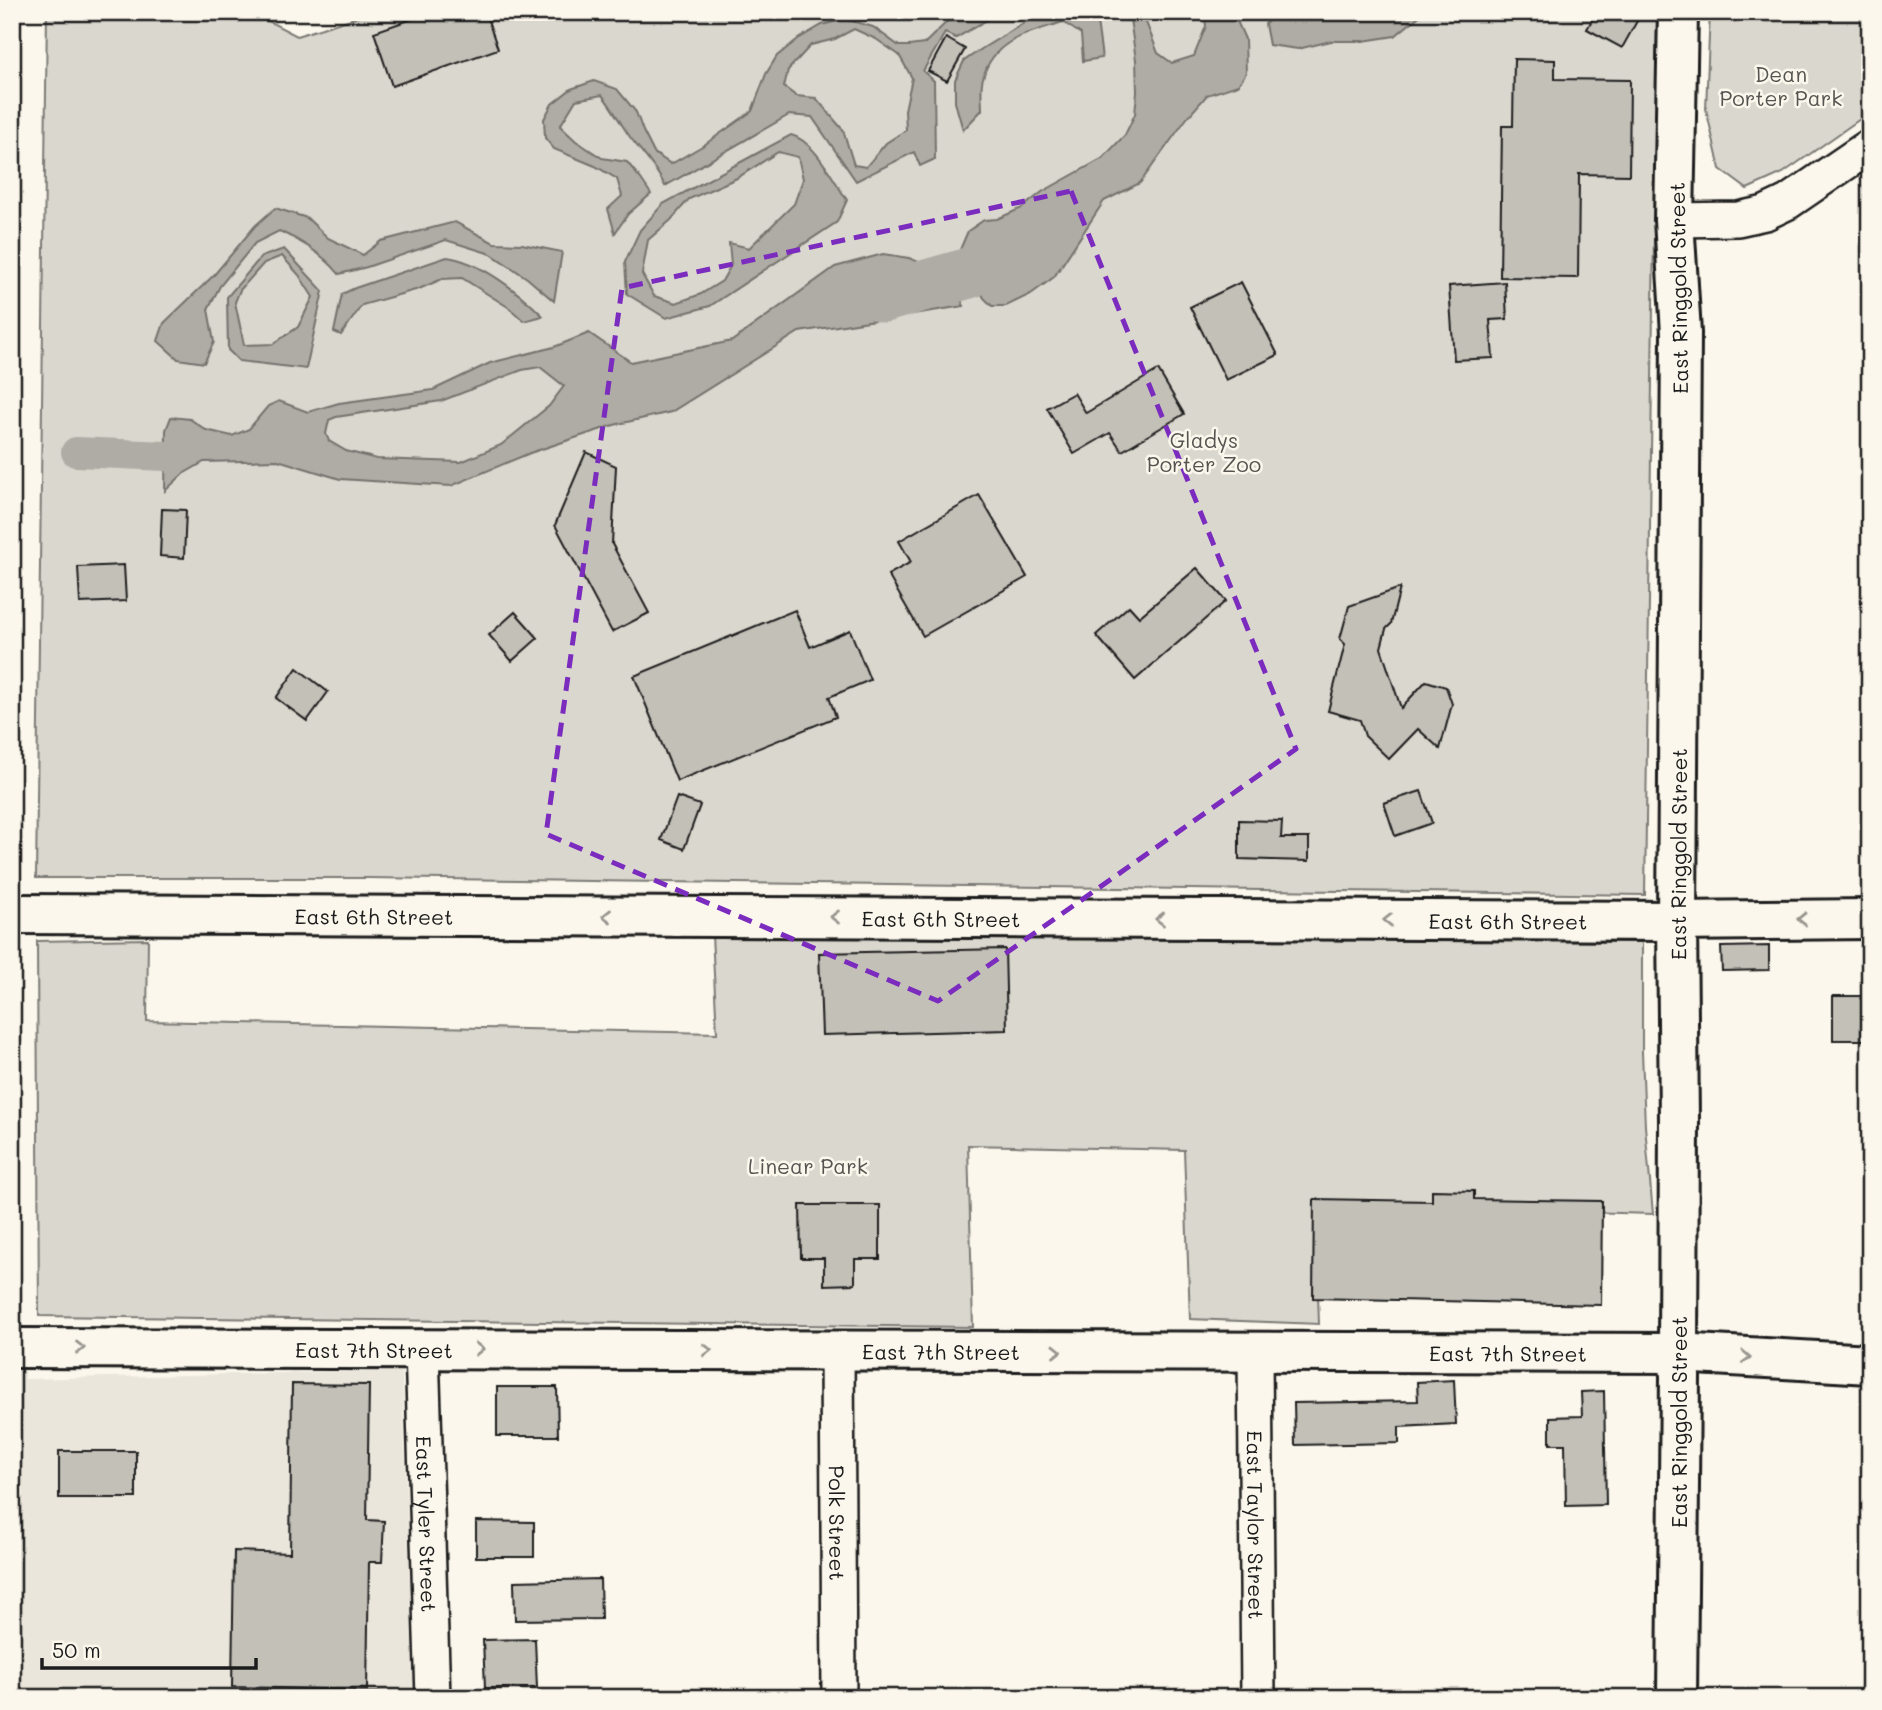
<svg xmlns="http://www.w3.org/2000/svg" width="1882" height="1710" viewBox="0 0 1882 1710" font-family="Mali,sans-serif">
<rect width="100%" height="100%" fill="#fbf7ec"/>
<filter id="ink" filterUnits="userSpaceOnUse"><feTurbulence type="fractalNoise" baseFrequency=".0143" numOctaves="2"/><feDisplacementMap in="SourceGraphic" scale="14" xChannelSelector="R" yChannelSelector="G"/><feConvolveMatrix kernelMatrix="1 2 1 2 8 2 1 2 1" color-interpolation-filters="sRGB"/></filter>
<g filter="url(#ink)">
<g fill="#eae6dc">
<polygon points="1870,184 1870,870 1865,870 1868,185"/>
<polygon points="12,497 16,498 12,769"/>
<polygon points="12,981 25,1379 402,1370 414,1698 12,1698"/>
</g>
<g fill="#dad7ce" stroke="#7b7a75" stroke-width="2">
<polygon points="47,12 251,12 297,36 373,12 1657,12 1645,895 368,878 36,878"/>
<polygon points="1710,12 1870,12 1870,112 1783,173 1747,189 1720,169 1706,109"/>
<polygon points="712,935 1290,938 1642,942 1642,1052 1645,1126 1653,1214 1315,1204 1319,1324 1190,1319 1184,1150 968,1145 973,1327 39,1316 37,941 148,939 147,1021 717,1033"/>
<polygon points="387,1692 387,1698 232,1698 232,1693"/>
</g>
<g fill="#afaca5" stroke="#74726e" stroke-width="2" fill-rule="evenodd">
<path d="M957,12H1000L956,38L945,33L923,71L934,81L935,159L920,166L914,152L856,181L812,117L789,115L665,186C656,167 642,153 630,137C620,123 613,108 602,95L576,100L560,126L576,141L602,158L627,162L641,179L651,194L628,214L615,233L608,209L622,196L617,179L595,166L554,149L545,138L544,119L552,104L571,89L594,81L617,89L636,112L643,131L654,153L671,164L704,145L752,111L766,74L777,56L798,39L822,25L845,19L873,27L899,46H909L924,44ZM854,29L876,39L899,55L912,78L905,110L906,130L886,143L866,167L854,165L843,130L816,98L796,96L784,87L788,70L811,45L835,39Z"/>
<path d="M1042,12H1090L1097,21L1102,58L1083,61L1081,34L1063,22C1030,33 993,39 983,78C980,87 982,100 982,110L963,130L955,102V80L964,61L983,48Z"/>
<polygon points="1129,12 1142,12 1158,53 1172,63 1194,56 1206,26 1204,12 1233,12 1245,39 1246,73 1238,85 1207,95 1187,118 1140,183 1104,201 1054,277 1031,294 1006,306 992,306 984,298 959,252 968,231 984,220 997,219 1022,208 1042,192 1103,158 1125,135 1135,114 1137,92 1136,60"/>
<polygon points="1277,12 1424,12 1395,36 1363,41 1331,41 1298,49 1269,45 1265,24"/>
<path d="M791,135C814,140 834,181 847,200L837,222L710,306L666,318L627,294L625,262L640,230L663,204ZM778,152L798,157L803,179L794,204L749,248L729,243L731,265L722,281L701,294L676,303L654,296L642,274L648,240L671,220L689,199L737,178Z"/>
<path d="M275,208L307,218L328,238L363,255L381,241L455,222L494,243L522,244L562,252L554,301L527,278L491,254L446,240L367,267L339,274C323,254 302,241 279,231L255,243L220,286L208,309L214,342L204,363L178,359L158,341L164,323L214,275L255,226Z"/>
<path d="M284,249L323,291L306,369L239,361L228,350L227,297L261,257ZM282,256L299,275L313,297L298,327L273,344L244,345L235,302L240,290L264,263Z"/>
<path d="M883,254L909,258L948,274L964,306L799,332L671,412L614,425L530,453L451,486L340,479L278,460L204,462L183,474L165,491L166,430L171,417L190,419L206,430L232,436L249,429L268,406L279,401L308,412L339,403L433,390L490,363L554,347L589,333L631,362L732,341L835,267ZM540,367L564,386L549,406L501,445L461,462L377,459L346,451L329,441L326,434L329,420L336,417L441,401L522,370Z"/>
<path d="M447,257C480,261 520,293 543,316L524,321L508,307L462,278L442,279L419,289L362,305L341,335L334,332L342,294L355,288Z"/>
</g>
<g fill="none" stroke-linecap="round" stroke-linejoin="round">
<polyline stroke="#afaca5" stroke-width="30" points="76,452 166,456"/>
<polyline stroke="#afaca5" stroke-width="51" points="884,297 969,273 1031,238"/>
</g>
<g fill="#c3c0b8" stroke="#1c1c1c" stroke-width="2">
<polygon points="432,12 485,12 498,49 392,86 374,32"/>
<polygon points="1596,12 1642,12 1622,48 1587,29"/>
<polygon points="946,38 965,49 947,81 928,71"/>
<polygon points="1514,59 1555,60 1555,79 1630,80 1629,175 1579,174 1578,278 1500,277 1502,126 1513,126"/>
<polygon points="1241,282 1278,355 1226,380 1190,307"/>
<polygon points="1505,282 1507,319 1490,320 1493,358 1454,360 1449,286"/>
<polygon points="1158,370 1184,414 1122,451 1110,433 1074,454 1047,408 1074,393 1086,413"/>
<polygon points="586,452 616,466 612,544 649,613 612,632 555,525"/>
<polygon points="979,495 1027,577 923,636 888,575 911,562 899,541"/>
<polygon points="162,509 186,510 184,558 160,556"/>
<polygon points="124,565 126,601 80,603 78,567"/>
<polygon points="1197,568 1226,601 1135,680 1096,635 1129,606 1139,617"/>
<polygon points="1400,588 1391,624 1386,629 1381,648 1401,708 1426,681 1446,687 1452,704 1440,749 1418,729 1389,759 1365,736 1360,720 1328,711 1345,644 1340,639 1349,606"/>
<polygon points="795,610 810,647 850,630 870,680 829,697 836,717 677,781 634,676"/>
<polygon points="515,612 538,638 512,661 489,635"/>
<polygon points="297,668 328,692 307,721 276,698"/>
<polygon points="1421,791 1432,823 1395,836 1384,803"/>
<polygon points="677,797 700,805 684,849 661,840"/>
<polygon points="1239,820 1282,821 1281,838 1309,838 1309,861 1239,859"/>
<polygon points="1769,946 1769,970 1722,971 1721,947"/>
<polygon points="1005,949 1007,1030 822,1035 819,953"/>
<rect x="1833" y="996" width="37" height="44"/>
<polygon points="1432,1190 1474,1191 1474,1199 1602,1201 1601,1305 1313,1298 1314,1199 1432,1201"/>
<polygon points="800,1205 880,1205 880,1259 855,1259 855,1284 824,1285 824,1258 801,1258"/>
<polygon points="1454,1380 1456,1424 1399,1427 1399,1443 1295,1445 1294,1403 1418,1401 1417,1382"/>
<polygon points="292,1384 369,1385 367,1520 384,1521 382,1562 369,1562 367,1690 232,1687 234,1551 290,1553"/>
<polygon points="497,1387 557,1387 558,1436 497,1436"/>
<polygon points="1604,1391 1606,1505 1566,1506 1565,1444 1550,1444 1550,1417 1582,1416 1581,1392"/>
<rect x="59" y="1451" width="77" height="47"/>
<polygon points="476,1521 534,1522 534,1557 476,1557"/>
<polygon points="600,1579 601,1619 515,1620 514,1581"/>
<polygon points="535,1639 537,1688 485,1688 483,1640"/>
</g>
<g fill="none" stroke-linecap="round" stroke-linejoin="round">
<defs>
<g id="minor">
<polyline points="1674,220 1738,219 1765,213 1788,202 1870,146"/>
<path id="s1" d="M422,1349L433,1698"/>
<path id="s2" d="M837,1350L839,1698"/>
<path id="s3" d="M1255,1352L1258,1698"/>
</g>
<g id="tertiary">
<path id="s4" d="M1677,1698L1680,1376L1678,1353L1679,1121L1677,921L1681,333L1674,220L1678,12"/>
</g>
<g id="secondary">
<path id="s5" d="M12,914L1677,921L1870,919"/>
<path id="s6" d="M12,1348L1678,1353L1870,1364"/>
</g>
</defs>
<use href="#minor" stroke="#1c1c1c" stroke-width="38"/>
<use href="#tertiary" stroke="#1c1c1c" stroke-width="44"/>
<use href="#secondary" stroke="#1c1c1c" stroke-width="44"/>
<use href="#minor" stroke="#fbf7ec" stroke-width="33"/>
<use href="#tertiary" stroke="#fbf7ec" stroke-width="38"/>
<use href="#secondary" stroke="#fbf7ec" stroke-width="38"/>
</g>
<defs><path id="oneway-chevron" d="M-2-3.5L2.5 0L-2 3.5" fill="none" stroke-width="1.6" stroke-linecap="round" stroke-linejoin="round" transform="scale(1.75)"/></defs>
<g stroke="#97948e">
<use href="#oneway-chevron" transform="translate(607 916) rotate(-180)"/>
<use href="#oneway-chevron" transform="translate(835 917) rotate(-180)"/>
<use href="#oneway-chevron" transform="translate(1160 919) rotate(-180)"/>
<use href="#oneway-chevron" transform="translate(1802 919) rotate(179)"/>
<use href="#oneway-chevron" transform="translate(1388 920) rotate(-180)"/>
<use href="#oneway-chevron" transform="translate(80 1348)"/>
<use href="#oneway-chevron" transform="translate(479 1349)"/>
<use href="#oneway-chevron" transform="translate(707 1350)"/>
<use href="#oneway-chevron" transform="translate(1057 1351)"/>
<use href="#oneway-chevron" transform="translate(1746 1357) rotate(3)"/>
</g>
</g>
<path fill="none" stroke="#7b2cbf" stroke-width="5" stroke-dasharray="14 9" stroke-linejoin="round" d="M1071,191L1296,749L938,1001L546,834L622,288Z"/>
<g text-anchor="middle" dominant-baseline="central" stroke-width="5" stroke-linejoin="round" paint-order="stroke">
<g font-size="21" fill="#555451" stroke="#fbf7ec">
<text x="1781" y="73">Dean<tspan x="1781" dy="24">Porter Park</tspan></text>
<text x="1204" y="439">Gladys<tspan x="1204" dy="24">Porter Zoo</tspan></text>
<text x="808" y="1165">Linear Park</text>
</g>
<g font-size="21" fill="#1c1c1c" stroke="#fbf7ec">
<text transform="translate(1678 288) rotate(-91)">East Ringgold Street</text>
<text stroke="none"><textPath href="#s4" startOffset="844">East Ringgold Street</textPath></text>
<text stroke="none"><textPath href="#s5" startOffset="362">East 6th Street</textPath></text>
<text stroke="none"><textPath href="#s5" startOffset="929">East 6th Street</textPath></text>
<text stroke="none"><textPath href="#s5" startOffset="1496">East 6th Street</textPath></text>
<text stroke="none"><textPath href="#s6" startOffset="362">East 7th Street</textPath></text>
<text stroke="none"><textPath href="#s6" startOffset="929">East 7th Street</textPath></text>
<text stroke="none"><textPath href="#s6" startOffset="1496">East 7th Street</textPath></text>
<text transform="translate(1678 1422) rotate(-90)">East Ringgold Street</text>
<text stroke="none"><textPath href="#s1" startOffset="175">East Tyler Street</textPath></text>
<text stroke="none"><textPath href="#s2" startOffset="173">Polk Street</textPath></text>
<text stroke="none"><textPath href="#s3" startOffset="173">East Taylor Street</textPath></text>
</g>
</g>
<rect width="1882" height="1710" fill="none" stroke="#fbf7ec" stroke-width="42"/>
<rect x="21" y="21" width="1840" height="1668" fill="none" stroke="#1c1c1c" stroke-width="2.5" filter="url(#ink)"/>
<path d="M42 1658v10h214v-10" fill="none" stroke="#1c1c1c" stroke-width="3.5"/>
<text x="52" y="1658" font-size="21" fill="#1c1c1c" stroke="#fbf7ec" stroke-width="5" paint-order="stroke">50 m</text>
</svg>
